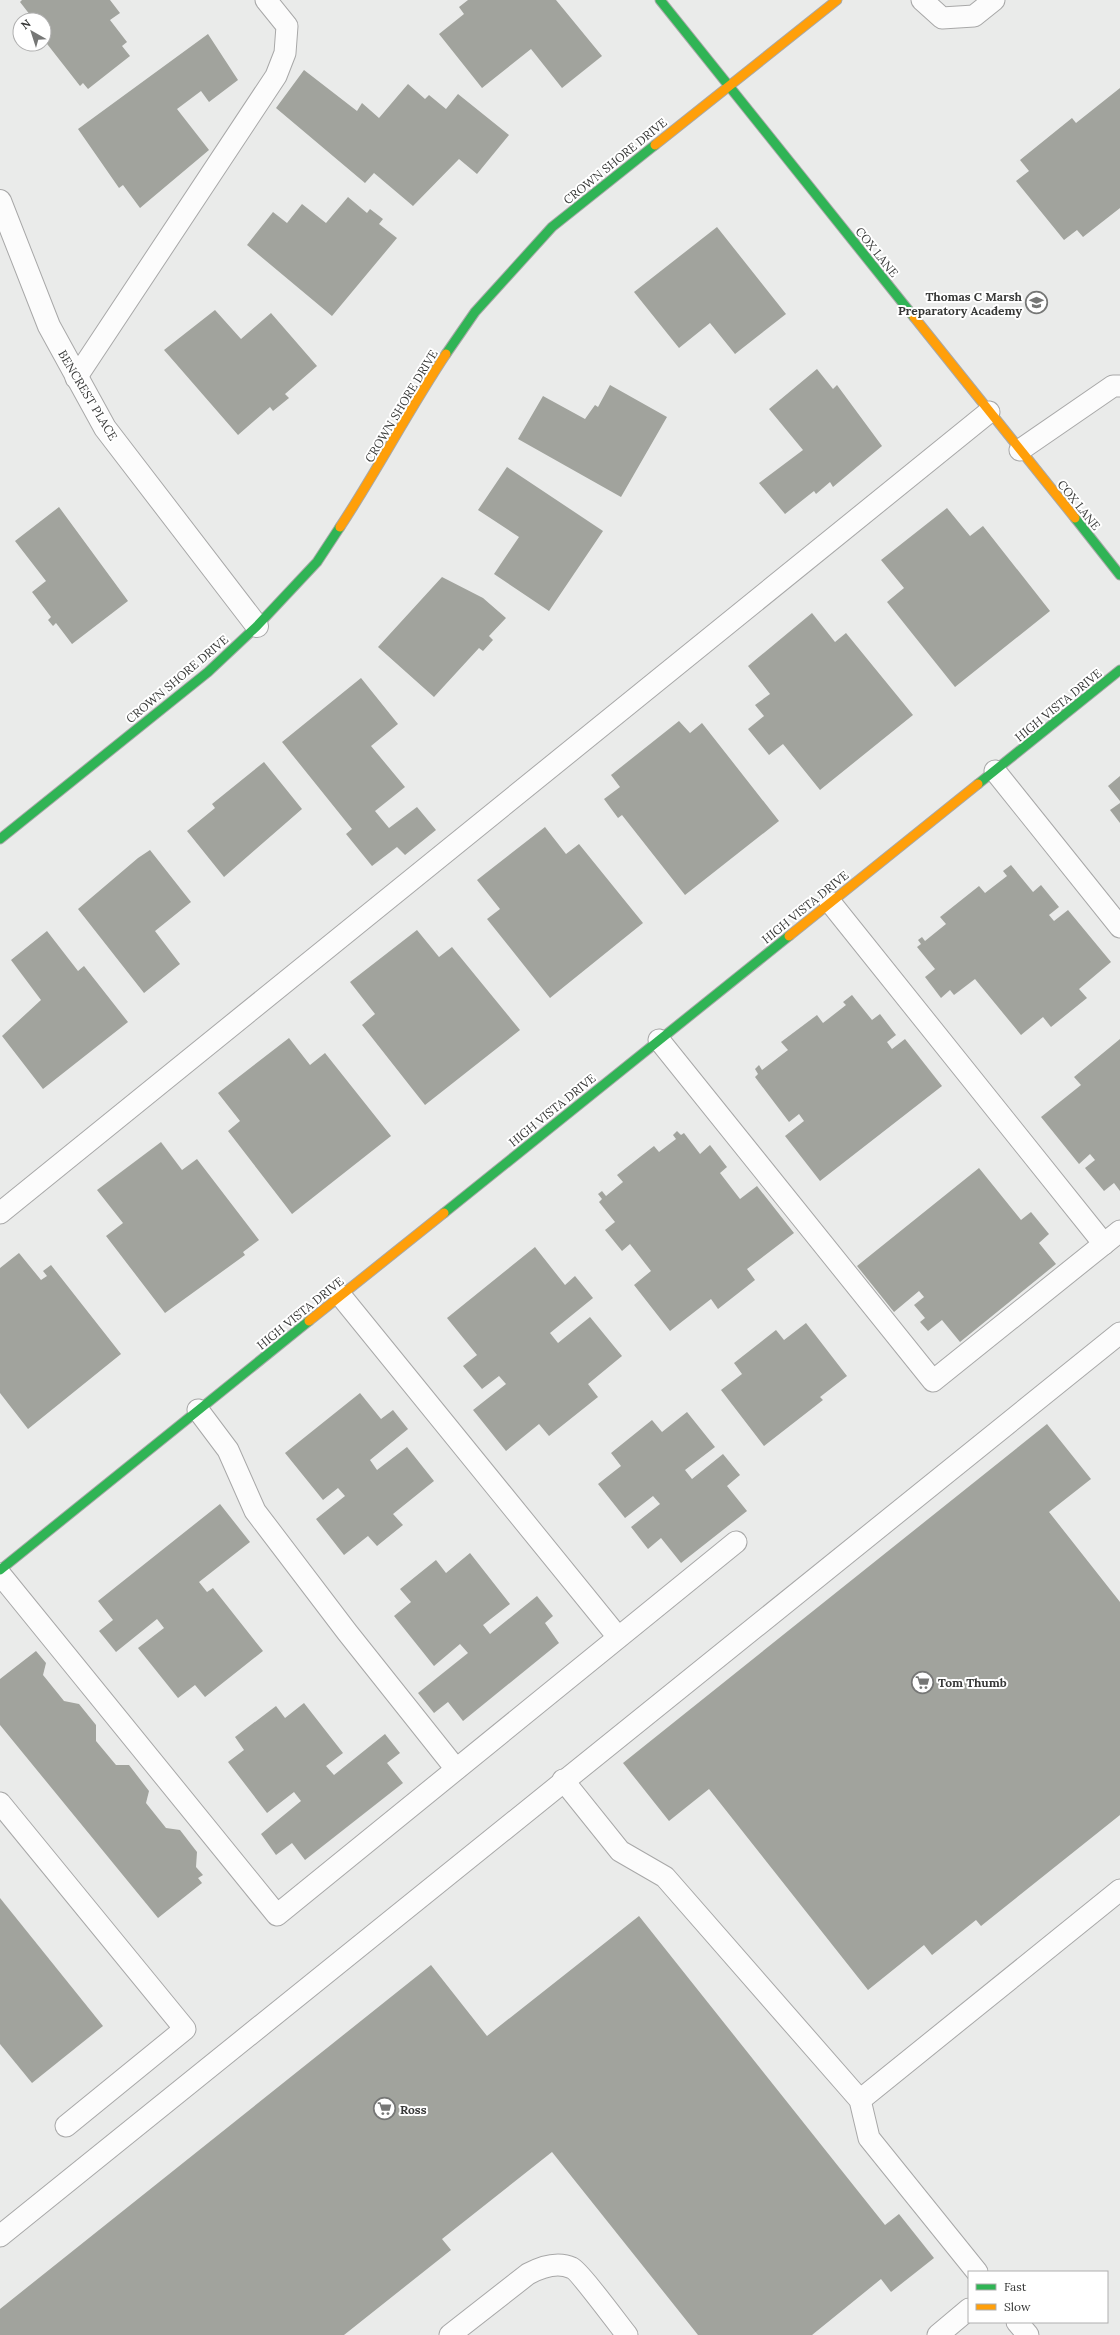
<svg xmlns="http://www.w3.org/2000/svg" width="1120" height="2335" viewBox="0 0 1120 2335" font-family="Lora,serif">
<rect width="100%" height="100%" fill="#eaebea"/>
<g fill="#a1a39d">
<polygon points="22,0 110,0 120,13 110,20 127,42 122,46 130,56 88,89 83,83 80,86 44,40 44,20 34,20 20,2"/>
<polygon points="468,0 556,0 602,56 562,88 531,49 482,88 439,34 464,14 459,7"/>
<polygon points="208,34 238,80 209,102 201,91 177,109 209,150 140,208 123,185 119,188 78,129"/>
<polygon points="304,70 357,111 362,103 379,118 408,84 425,99 429,95 446,109 458,94 509,135 477,174 459,159 413,206 374,173 365,183 276,108"/>
<polygon points="1120,88 1120,208 1083,237 1077,230 1064,240 1016,181 1029,171 1020,160 1072,118 1076,123"/>
<polygon points="348,197 367,213 370,209 383,219 379,224 397,238 332,316 247,245 273,212 287,223 302,204 326,223"/>
<polygon points="717,227 786,314 735,354 710,323 679,348 634,292"/>
<polygon points="215,310 241,339 271,313 317,366 285,394 289,398 273,411 270,407 238,435 164,350"/>
<polygon points="817,369 833,389 837,385 882,446 833,487 830,482 816,494 814,491 785,514 759,483 803,450 769,409"/>
<polygon points="610,385 667,417 621,497 518,439 543,396 585,419 595,405 598,407"/>
<polygon points="507,467 603,531 549,611 494,574 519,537 478,510"/>
<polygon points="59,507 128,601 72,644 56,623 53,626 48,620 51,617 32,592 46,581 15,541"/>
<polygon points="947,508 970,536 983,526 1050,611 955,687 887,602 904,588 881,560"/>
<polygon points="442,577 483,598 506,618 489,636 493,640 483,651 479,648 434,697 378,647"/>
<polygon points="812,613 835,642 846,633 913,715 820,790 783,744 769,755 748,729 764,716 755,705 770,694 748,666"/>
<polygon points="361,678 398,724 371,746 405,787 375,811 389,828 417,807 436,830 405,855 397,847 372,866 346,834 352,829 282,742"/>
<polygon points="679,721 690,733 702,723 779,821 685,895 622,815 618,818 604,799 620,787 611,775"/>
<polygon points="264,762 302,809 224,877 187,831 215,808 212,804"/>
<polygon points="1120,776 1120,801 1108,786"/>
<polygon points="1120,803 1120,823 1110,810"/>
<polygon points="545,827 566,854 579,844 643,923 550,998 487,919 500,909 477,880"/>
<polygon points="150,850 191,902 155,931 180,964 144,993 78,909 138,858"/>
<polygon points="1011,865 1033,892 1041,885 1059,907 1049,915 1054,921 1068,910 1111,962 1079,989 1087,998 1051,1027 1043,1017 1021,1035 975,979 954,995 950,990 941,998 925,977 935,969 917,947 921,944 918,940 922,937 925,941 946,924 940,917 979,886 985,893 1007,876 1003,871"/>
<polygon points="417,930 439,957 452,947 520,1030 425,1105 362,1025 375,1014 350,982"/>
<polygon points="47,931 78,971 84,966 128,1022 43,1089 2,1036 41,1000 11,960"/>
<polygon points="852,995 872,1020 880,1014 896,1035 887,1042 892,1049 905,1039 942,1086 820,1181 785,1136 804,1121 799,1114 789,1122 755,1077 758,1074 755,1069 759,1065 762,1070 788,1050 781,1042 817,1015 823,1023 846,1005 843,1002"/>
<polygon points="289,1038 310,1065 325,1053 391,1136 292,1214 228,1131 240,1121 218,1093"/>
<polygon points="1120,1039 1120,1191 1114,1183 1104,1191 1085,1168 1095,1160 1090,1154 1079,1164 1041,1117 1081,1085 1074,1077"/>
<polygon points="677,1131 681,1135 684,1133 700,1154 710,1145 727,1167 720,1173 740,1199 757,1186 794,1233 747,1269 755,1280 718,1309 711,1299 670,1331 634,1285 651,1271 630,1244 622,1251 605,1230 615,1222 599,1202 602,1199 598,1194 602,1191 606,1196 623,1182 617,1175 654,1146 659,1152 676,1139 673,1135"/>
<polygon points="161,1142 182,1170 197,1159 259,1240 243,1252 245,1255 165,1313 106,1236 123,1223 97,1190"/>
<polygon points="979,1168 1021,1220 1031,1212 1049,1234 1039,1243 1056,1264 960,1342 942,1320 928,1331 920,1322 925,1318 914,1305 924,1297 919,1291 894,1312 857,1266"/>
<polygon points="535,1247 565,1285 575,1276 593,1298 550,1333 558,1343 590,1317 622,1356 588,1384 598,1397 549,1436 539,1424 506,1451 473,1410 506,1384 499,1376 482,1389 463,1366 477,1355 447,1318"/>
<polygon points="19,1253 41,1280 47,1276 43,1271 51,1265 121,1354 28,1429 0,1393 0,1268"/>
<polygon points="806,1323 847,1376 820,1397 823,1400 764,1446 721,1390 742,1374 734,1363 776,1330 784,1340"/>
<polygon points="360,1393 381,1419 393,1410 408,1429 370,1460 377,1470 407,1447 434,1481 393,1514 403,1525 377,1546 368,1536 344,1555 316,1519 345,1496 338,1488 323,1500 285,1453"/>
<polygon points="687,1412 715,1447 685,1470 692,1479 723,1454 740,1475 727,1486 747,1511 681,1563 661,1538 648,1549 631,1527 660,1504 653,1496 625,1518 598,1484 621,1466 611,1453 652,1420 662,1432"/>
<polygon points="1047,1424 1091,1479 1049,1512 1120,1602 1120,1815 981,1926 976,1920 932,1955 924,1945 868,1990 709,1789 669,1821 623,1763"/>
<polygon points="220,1504 250,1542 199,1582 207,1592 213,1588 263,1651 205,1697 195,1685 178,1698 138,1648 164,1628 157,1619 116,1652 99,1631 113,1620 98,1601"/>
<polygon points="470,1553 510,1604 483,1625 490,1634 537,1596 553,1616 545,1623 559,1643 463,1721 448,1702 434,1713 418,1693 468,1653 460,1644 434,1666 394,1616 411,1602 400,1589 436,1560 446,1573"/>
<polygon points="36,1651 46,1663 43,1675 64,1701 79,1704 96,1725 96,1741 116,1765 129,1765 149,1791 146,1803 166,1828 180,1830 197,1852 196,1867 203,1875 198,1878 202,1883 158,1918 0,1725 0,1679"/>
<polygon points="304,1703 343,1753 326,1766 334,1775 385,1734 400,1753 387,1763 403,1783 305,1860 292,1843 276,1855 261,1834 301,1801 294,1792 267,1813 228,1762 244,1750 235,1737 276,1706 285,1718"/>
<polygon points="0,1898 103,2026 32,2083 0,2044"/>
<polygon points="639,1916 885,2225 899,2214 934,2258 891,2292 881,2279 812,2335 698,2335 552,2152 442,2239 451,2250 344,2335 0,2335 0,2309 431,1965 487,2036"/>
</g>
<g fill="none" stroke-linecap="round" stroke-linejoin="round">
<defs>
<g id="lane">
<polyline points="922,0 942,18 974,16 994,0"/>
<polyline points="76,378 276,76 285,53 287,26 266,0"/>
<polyline points="1020,450 1113,386 1120,386"/>
<polyline points="995,771 1120,927"/>
<polyline points="830,902 1104,1244"/>
<polyline points="659,1040 933,1381 1120,1231"/>
<polyline points="0,1213 989,412"/>
<polyline points="341,1296 618,1637"/>
<polyline points="198,1410 228,1450 255,1511 347,1632 456,1769"/>
<polyline points="0,1574 277,1915 736,1542"/>
<polyline points="563,1780 620,1851 665,1877 860,2100 869,2138 977,2272"/>
<polyline points="0,1803 185,2029 66,2126"/>
<polyline points="860,2100 1120,1890"/>
<polyline points="0,2236 1120,1333"/>
<polyline points="1017,2322 1028,2335"/>
<path d="M450,2335L528,2274C541,2267 557,2261 572,2268C579,2271 619,2325 627,2335"/>
<polyline points="938,2335 969,2309"/>
</g>
<polyline id="street" points="0,201 49,326 105,428 257,626"/>
<g id="fast">
<polyline points="660,0 914,317"/>
<polyline points="446,354 475,312 552,227 655,145"/>
<polyline points="1075,518 1120,575"/>
<polyline points="978,784 1120,670"/>
<polyline points="0,839 208,672 257,626 317,562 340,527"/>
<polyline points="444,1213 789,936"/>
<polyline points="0,1570 309,1321"/>
</g>
<g id="slow">
<polyline points="655,145 837,0"/>
<polyline points="914,317 1075,518"/>
<path d="M340,527C377,471 408,411 446,354"/>
<polyline points="789,936 978,784"/>
<polyline points="309,1321 444,1213"/>
</g>
</defs>
<use href="#lane" stroke="#a8a8a8" stroke-width="23"/>
<use href="#street" stroke="#a8a8a8" stroke-width="24"/>
<use href="#fast" stroke="#a8a8a8" stroke-width="11"/>
<use href="#slow" stroke="#a8a8a8" stroke-width="11"/>
<use href="#lane" stroke="#fcfcfc" stroke-width="21"/>
<use href="#street" stroke="#fcfcfc" stroke-width="22"/>
<use href="#fast" stroke="#30b455" stroke-width="9"/>
<use href="#slow" stroke="#ff9f0a" stroke-width="9"/>
</g>
<defs>
<symbol id="school-ring" viewBox="-11 -11 22 22"><circle r="9.5" fill="#fff" stroke="#767776" stroke-width="1.5"/><path d="M0-5L7-2L0 1L-7-2ZM-4 1L0 2.5L4 1V4Q0 6-4 4Z" fill="#767776"/></symbol>
<symbol id="supermarket-ring" viewBox="-11 -11 22 22"><circle r="9.5" fill="#fff" stroke="#767776" stroke-width="1.5"/><path d="M-6-5.5h2.5l.6 2H6L4.5 2H-2.5L-4.4-4H-6ZM-1.5 3.2a1.3 1.3 0 1 0 .1 0ZM3 3.2a1.3 1.3 0 1 0 .1 0Z" fill="#767776"/></symbol>
</defs>
<g fill-rule="evenodd">
<use href="#school-ring" x="1024" y="290" width="25" height="25"/>
<use href="#supermarket-ring" x="910" y="1670" width="25" height="25"/>
<use href="#supermarket-ring" x="372" y="2096" width="25" height="25"/>
</g>
<g text-anchor="middle" dominant-baseline="central" stroke-width="4" stroke-linejoin="round" paint-order="stroke">
<g font-size="12" fill="#373837" stroke="#fff">
<text transform="translate(615 161) rotate(-39)">CROWN SHORE DRIVE</text>
<text transform="translate(877 252) rotate(51)">COX LANE</text>
<text transform="translate(88 395) rotate(59)">BENCREST PLACE</text>
<text transform="translate(401 406) rotate(-59)">CROWN SHORE DRIVE</text>
<text transform="translate(1079 505) rotate(51)">COX LANE</text>
<text transform="translate(177 679) rotate(-40)">CROWN SHORE DRIVE</text>
<text transform="translate(1058 705) rotate(-39)">HIGH VISTA DRIVE</text>
<text transform="translate(805 907) rotate(-39)">HIGH VISTA DRIVE</text>
<text transform="translate(552 1110) rotate(-39)">HIGH VISTA DRIVE</text>
<text transform="translate(300 1313) rotate(-39)">HIGH VISTA DRIVE</text>
</g>
<g font-size="12" font-weight="bold" fill="#373837" stroke="#fff" text-anchor="start">
<text x="1022" y="296" text-anchor="end">Thomas C Marsh<tspan x="1022" dy="14">Preparatory Academy</tspan></text>
<text x="938" y="1682">Tom Thumb</text>
<text x="400" y="2109">Ross</text>
</g>
</g>
<rect x="968" y="2271" width="140" height="52" fill="#ffffff" stroke="#afafaf"/>
<rect x="976" y="2284" width="20" height="6" fill="#30b455" stroke="#afafaf"/>
<text x="1004" y="2291" font-size="12" fill="#373837">Fast</text>
<rect x="976" y="2304" width="20" height="6" fill="#ff9f0a" stroke="#afafaf"/>
<text x="1004" y="2311" font-size="12" fill="#373837">Slow</text>
<g transform="translate(32 32) rotate(321)"><circle r="19" fill="#ffffff" stroke="#afafaf"/>
<path d="M0-3L7 15L0 10L-7 15Z" fill="#767776"/>
<text y="-6" font-size="11" font-weight="bold" text-anchor="middle" fill="#373837">N</text>
</g>
</svg>
